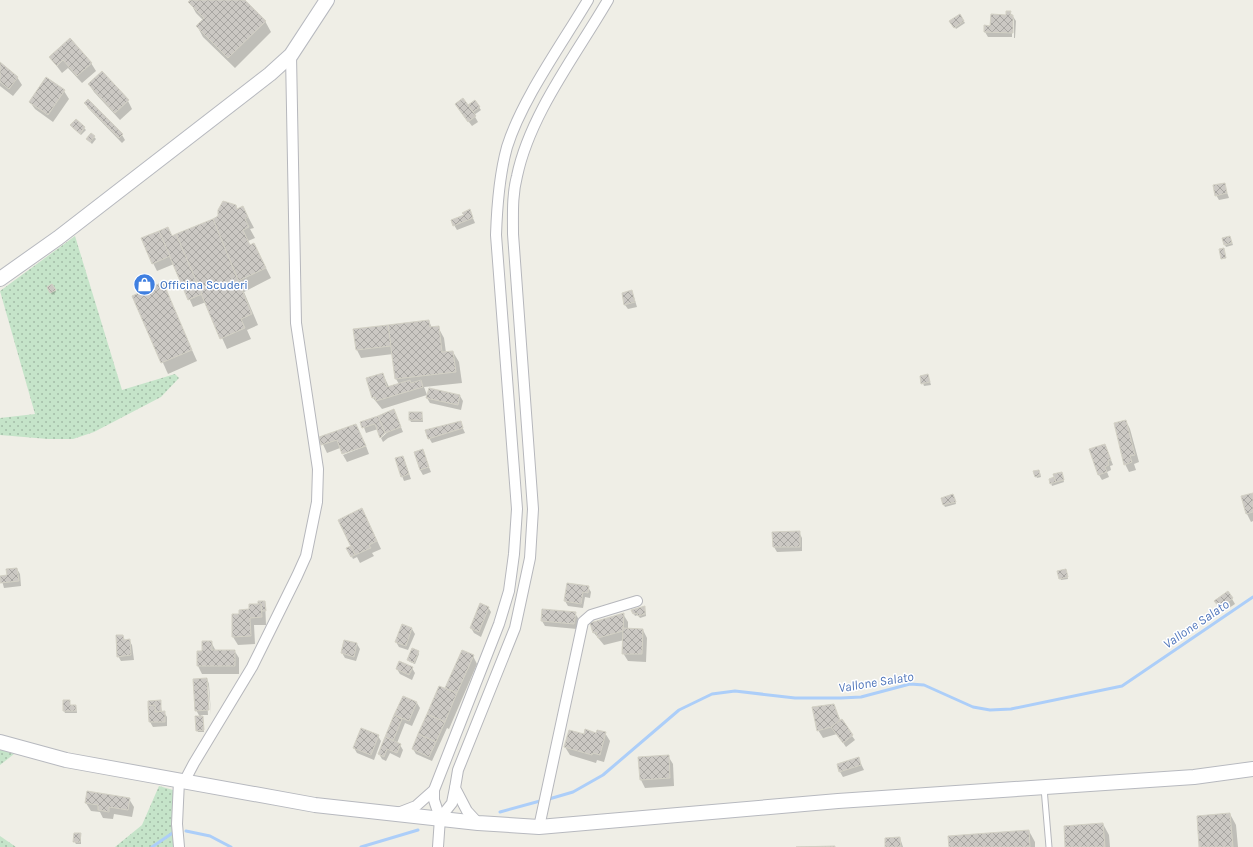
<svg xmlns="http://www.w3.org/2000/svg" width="1253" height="847" viewBox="0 0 1253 847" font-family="Karla,sans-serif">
<defs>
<pattern id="grass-dots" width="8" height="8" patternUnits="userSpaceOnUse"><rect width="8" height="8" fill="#c5e4c9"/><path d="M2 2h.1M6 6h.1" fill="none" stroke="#a3bca7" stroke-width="1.8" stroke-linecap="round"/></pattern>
<pattern id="building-cross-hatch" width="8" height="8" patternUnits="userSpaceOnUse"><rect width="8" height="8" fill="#cbc8c3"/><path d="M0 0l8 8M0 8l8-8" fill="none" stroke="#a8a6a2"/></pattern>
</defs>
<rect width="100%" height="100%" fill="#efeee6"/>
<g fill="url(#grass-dots)">
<polygon points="75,236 122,390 175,374 179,378 161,397 94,432 73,439 48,439 0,435 0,418 35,414 0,291"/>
<polygon points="0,749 14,754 0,765"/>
<polygon points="159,786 173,790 174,847 115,847 142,825"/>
<polygon points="0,836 16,847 0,847"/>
</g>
<g fill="#0003">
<polygon points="192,0 243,0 265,21 271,32 235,68 203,37 197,26 203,20 196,13 190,2"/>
<polygon points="1010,12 1016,21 1015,38 1014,38 1014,20 1012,18 1012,37 988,37 985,32"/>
<polygon points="960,15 965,23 956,29 951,21"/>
<polygon points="50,57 91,63 96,71 82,83 68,68 62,73"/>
<polygon points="0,64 17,77 22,85 13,96 0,86"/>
<polygon points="46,79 64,91 69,99 53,122 35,109 30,102"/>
<polygon points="89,84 128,101 132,109 120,120 94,92"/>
<polygon points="88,100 122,135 125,140 122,143 88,108 85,103"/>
<polygon points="475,102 481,110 474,115 478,122 472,126 459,109 468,107"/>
<polygon points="76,120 86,130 81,135 72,127"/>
<polygon points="91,134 96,139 92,144 87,139"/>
<polygon points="1224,184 1229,198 1219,200 1216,195"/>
<polygon points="243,207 254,228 250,229 255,238 248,241 250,246 254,244 271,278 244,292 258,325 247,330 251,339 227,349 206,302 193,307 174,264 157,271 153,263 172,237"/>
<polygon points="470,211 475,223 457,230 454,225"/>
<polygon points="1230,237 1233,245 1226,247 1225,245"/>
<polygon points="162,284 197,361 168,374 133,296"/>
<polygon points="52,285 56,292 52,295 48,287"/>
<polygon points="632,291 637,307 628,309 625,305"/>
<polygon points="429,321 432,328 438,327 444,338 446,353 453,352 459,362 462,383 424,387 427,395 382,409 373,398 367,379 383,374 389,387 399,384 396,379 393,354 361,358 357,350 354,330"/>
<polygon points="928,375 931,385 924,386 921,377"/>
<polygon points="460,396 463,401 461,410 430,403 427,398"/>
<polygon points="422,413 423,422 411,422 410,420"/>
<polygon points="396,415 403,432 388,438 383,442 381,438 390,430 378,429 366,433 362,422"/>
<polygon points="1126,421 1130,429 1139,462 1134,464 1136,470 1129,472 1125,464"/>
<polygon points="460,422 465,433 432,443 429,438"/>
<polygon points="360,433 340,448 327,453 320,438"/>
<polygon points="1105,445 1113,465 1110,466 1111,470 1107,472 1109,477 1102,480 1099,475"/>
<polygon points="366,446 369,454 347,462 343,455"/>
<polygon points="422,450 431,472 423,475 420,470"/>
<polygon points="403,457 411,479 404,481 402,476"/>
<polygon points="1040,473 1041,477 1037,478 1036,476"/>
<polygon points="1062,475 1064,482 1052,486 1050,480"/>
<polygon points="1253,494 1253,521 1251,522 1247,514"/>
<polygon points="954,497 956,504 945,507 944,505"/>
<polygon points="366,517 381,549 372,553 374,556 360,563 357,557 353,559 348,548 352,546"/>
<polygon points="799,532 802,538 802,551 777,552 774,547"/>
<polygon points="17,569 20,574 21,586 4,588 1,577 8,576"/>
<polygon points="1066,570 1068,579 1061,580 1060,578"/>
<polygon points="588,587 591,592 590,598 585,597 583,608 568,606 565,601"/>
<polygon points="1228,592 1235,604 1223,612 1218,606"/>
<polygon points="265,602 266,625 254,625 255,644 238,645 233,637 240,614"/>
<polygon points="480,604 488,607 491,612 481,637 474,633 471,628"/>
<polygon points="645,607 646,616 640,618 638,615 635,616 634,614"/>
<polygon points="575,613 578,618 577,629 545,626 542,621"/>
<polygon points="623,614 628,622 628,629 643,630 647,638 646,662 628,661 623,653 624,640 604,645 594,633 592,624"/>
<polygon points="403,626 412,629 415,634 408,650 399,647 396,642"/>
<polygon points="123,636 125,641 129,640 132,645 134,660 121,661 118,656"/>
<polygon points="345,641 357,644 360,649 356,661 345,658 342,653"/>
<polygon points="211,642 216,651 234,650 239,658 239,674 202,674 198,666 198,652 203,652"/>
<polygon points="418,652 419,654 415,664 410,662 408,660"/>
<polygon points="462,652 473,656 477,664 449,729 447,728 432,761 416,754 413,749 446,690"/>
<polygon points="412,668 415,673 412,680 400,674 397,669"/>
<polygon points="207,679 209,684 211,715 208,683 206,683 208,715 201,715 203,719 204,732 198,732 197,730 200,717 196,710"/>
<polygon points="403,697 417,703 420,708 412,726 405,723 397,743 400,745 403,750 400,758 390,753 386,761 382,759 379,754"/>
<polygon points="69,701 70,706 76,706 77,713 65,713 64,711"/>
<polygon points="160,701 162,712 164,712 167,717 167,726 153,727 150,722 149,702"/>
<polygon points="833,705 841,721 855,740 846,747 837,734 823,738 818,730"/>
<polygon points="570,731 584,735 605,733 610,741 604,762 597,760 596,763 570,755 565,747"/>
<polygon points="378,736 381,741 374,760 357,753 354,748"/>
<polygon points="668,756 673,764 674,786 645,788 641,780 640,758"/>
<polygon points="858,758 864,770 843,777 840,772"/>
<polygon points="129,799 134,807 132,817 114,814 113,819 103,818 100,812 91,811 86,803"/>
<polygon points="1230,814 1236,825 1238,847 1200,847"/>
<polygon points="1103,824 1109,835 1110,847 1066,847"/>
<polygon points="1029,831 1035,842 1035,847 950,847"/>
<polygon points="81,834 81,844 76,844 74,841"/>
<polygon points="900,838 903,847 886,847"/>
</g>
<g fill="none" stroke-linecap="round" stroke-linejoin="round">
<g stroke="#accef9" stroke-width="3">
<polyline points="549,799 573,792 603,775 679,710 712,694 735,691 795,698 841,698 861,697 910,684 924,685 973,707 990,710 1011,709 1122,686 1253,597"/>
<polyline points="500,812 540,801"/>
<polyline points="186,831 210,836 231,847"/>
<polyline points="152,847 174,832"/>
<polyline points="361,847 418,830"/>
</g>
</g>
<g fill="url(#building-cross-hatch)" stroke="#d3d1c5">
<polygon points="190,0 245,0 266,21 228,58 196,26 204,18 188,2"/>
<polygon points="1006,11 1011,11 1010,15 1013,15 1013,33 984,32 984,25 990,26 991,14 1006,15"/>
<polygon points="960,14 964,21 954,28 949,21"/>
<polygon points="70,38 92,63 77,76 63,60 57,66 49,57"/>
<polygon points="0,62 18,77 9,89 0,82"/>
<polygon points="102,71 129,100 115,113 88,84"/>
<polygon points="46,77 65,90 48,115 29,102"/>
<polygon points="463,98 476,116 468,122 455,104"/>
<polygon points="88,99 123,134 119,138 84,103"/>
<polygon points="475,100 480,107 473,112 468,105"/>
<polygon points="76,119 85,127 80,134 70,125"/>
<polygon points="91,133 95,136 90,142 86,139"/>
<polygon points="1225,183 1227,193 1215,196 1213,185"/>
<polygon points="223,201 236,205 237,209 243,206 248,217 245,219 249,227 243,230 250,245 254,243 266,268 238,281 213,219 218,216 218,210"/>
<polygon points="470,209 473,218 453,226 451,220 464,215 462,213"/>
<polygon points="213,219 252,314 241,319 245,328 220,339 176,234"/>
<polygon points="168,227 172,236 176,234 202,294 188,300 159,231"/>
<polygon points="159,231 170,256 152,264 141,238"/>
<polygon points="1230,236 1232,243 1224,245 1222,238"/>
<polygon points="1224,248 1226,258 1221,259 1219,249"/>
<polygon points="163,282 192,350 161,363 132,296"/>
<polygon points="52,284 56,290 50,293 47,287"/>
<polygon points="632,290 635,302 624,305 622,293"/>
<polygon points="429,320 430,327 439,326 442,352 453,351 456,372 395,379 388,325"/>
<polygon points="388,325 391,346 356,350 353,329"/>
<polygon points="383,373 387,387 410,380 411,383 421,380 423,387 376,401 375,397 372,398 366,378"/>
<polygon points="928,374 930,382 921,384 920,376"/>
<polygon points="429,388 460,395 458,405 426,398"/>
<polygon points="394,409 401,427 385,433 378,416"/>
<rect x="409" y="412" width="13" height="8"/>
<polygon points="378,416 385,433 380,438 375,424 362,428 360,422"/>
<polygon points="1126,420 1135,455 1130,456 1132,462 1124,465 1114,423"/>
<polygon points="461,421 463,428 428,439 425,430"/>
<polygon points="356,424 366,446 342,454 337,440 321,445 319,437"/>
<polygon points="1105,444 1111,460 1108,460 1109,465 1105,467 1107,472 1098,475 1089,449"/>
<polygon points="423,449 429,467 420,470 414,452"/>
<polygon points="403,456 409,474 401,477 395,458"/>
<polygon points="1039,470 1040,475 1035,477 1033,471"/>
<polygon points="1062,472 1064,480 1056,482 1053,474"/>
<polygon points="1054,477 1056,482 1050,484 1049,479"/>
<polygon points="1253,493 1253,512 1246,514 1241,496"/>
<polygon points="953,494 956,502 943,505 941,498"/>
<polygon points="362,508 377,541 369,545 371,548 355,555 338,520"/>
<polygon points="800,531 800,547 773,547 772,532"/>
<polygon points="351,546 355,555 351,557 346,548"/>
<polygon points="17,568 19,581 0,583 0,576 7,575 6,569"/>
<polygon points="1066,569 1068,577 1059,579 1057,571"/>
<polygon points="567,583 589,586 588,593 583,592 581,604 564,601"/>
<polygon points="1228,591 1233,598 1220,608 1214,601"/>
<polygon points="258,601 265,601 266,611 262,611 261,604 258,604"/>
<polygon points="480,603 489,607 479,632 470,628"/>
<polygon points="249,604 261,604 262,617 250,618 251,636 232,637 232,614 239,614 239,610 249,609"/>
<polygon points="645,606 645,614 638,616 637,613 633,614 631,610"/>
<polygon points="542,609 576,612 574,624 541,621"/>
<polygon points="624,613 623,631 598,638 596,632 593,633 590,623"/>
<polygon points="402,624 412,628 406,646 395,642"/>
<polygon points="623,628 643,629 642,654 622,654"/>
<polygon points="116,635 123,635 124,640 130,639 131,655 117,657"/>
<polygon points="344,640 357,643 354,657 341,653"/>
<polygon points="202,641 212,641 212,650 235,650 235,666 197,666 197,651 202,651"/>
<polygon points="412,648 419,651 414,663 407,660"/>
<polygon points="462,650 474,655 457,693 445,688"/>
<polygon points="399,661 413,667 409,675 396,669"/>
<polygon points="207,678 209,710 195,711 193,679"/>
<polygon points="439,686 457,693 445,722 427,714"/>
<polygon points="403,696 417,702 409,721 394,715"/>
<polygon points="63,700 70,700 70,705 76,705 76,711 63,711"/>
<polygon points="161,700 161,712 155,712 155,705 148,706 148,701"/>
<polygon points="834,704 840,721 831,727 817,731 812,707"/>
<polygon points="155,705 155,712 165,711 165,722 149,722 148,706"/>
<polygon points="427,714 445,722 436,742 418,734"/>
<polygon points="394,715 402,719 393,741 385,737"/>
<polygon points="195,716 203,716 204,730 196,731"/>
<polygon points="842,719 853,735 843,743 831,727"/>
<polygon points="361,728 379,735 371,755 353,748"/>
<polygon points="585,729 596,733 597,730 606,732 600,755 593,753 592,755 564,747 569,730 584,734"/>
<polygon points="418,734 436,742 429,757 412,749"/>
<polygon points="385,737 401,744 397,753 387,749 384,757 378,754"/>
<polygon points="669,755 670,778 640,780 638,757"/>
<polygon points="859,757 861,765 839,772 837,764"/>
<polygon points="87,791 130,798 128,810 109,807 109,812 98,810 98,805 85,803"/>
<polygon points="1230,813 1233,847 1199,847 1197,816"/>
<polygon points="1103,823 1105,847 1065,847 1064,826"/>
<polygon points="1029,830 1030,847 949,847 948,836"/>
<polygon points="74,833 81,833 80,842 73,842"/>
<polygon points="900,837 901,847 885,847 885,838"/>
<polygon points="835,846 835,847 796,847"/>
</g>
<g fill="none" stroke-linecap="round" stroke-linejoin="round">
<defs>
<polyline id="lane" points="1044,788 1049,847"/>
<g id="street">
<polyline points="179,781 177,824 179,847"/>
<polyline points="184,782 194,763 252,667 297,576 306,556 317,502 318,469 296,323 291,55"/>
<polyline points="434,790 434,800 440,818 438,847"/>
<path d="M398,813L416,806L434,790L499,624L509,591L514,554L517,509L496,235C497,205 499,176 507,147C522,99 562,44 588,0"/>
<polyline points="440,818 452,803 455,788"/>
<path d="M478,823L467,811L455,788L458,770L515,628L530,558L533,509L513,234C513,214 512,195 517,176C530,114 576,55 608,0"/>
<polyline points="539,827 583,622 591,615 637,601"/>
</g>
<g id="secondary">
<polyline points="0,279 58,238 270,74 291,55 327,0"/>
<polyline points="0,742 66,760 315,805 478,823 539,827 838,801 1194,777 1253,769"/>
</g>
</defs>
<use href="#lane" stroke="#b6b7bc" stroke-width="7"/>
<use href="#street" stroke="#b6b7bc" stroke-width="12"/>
<use href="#secondary" stroke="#b7b9bf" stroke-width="16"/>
<use href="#lane" stroke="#fff" stroke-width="5"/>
<use href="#street" stroke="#fff" stroke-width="10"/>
<use href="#secondary" stroke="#fff" stroke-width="14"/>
</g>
<defs>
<symbol id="shop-disc" viewBox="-11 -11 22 22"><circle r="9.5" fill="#3f7fe0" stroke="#fff"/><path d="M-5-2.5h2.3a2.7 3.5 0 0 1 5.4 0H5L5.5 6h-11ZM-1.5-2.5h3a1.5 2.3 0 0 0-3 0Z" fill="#fff"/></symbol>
</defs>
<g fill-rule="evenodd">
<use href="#shop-disc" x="132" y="272" width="25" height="25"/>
</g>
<g text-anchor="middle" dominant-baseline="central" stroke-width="3" stroke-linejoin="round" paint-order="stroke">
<g font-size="12" fill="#366cbe" stroke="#fff" text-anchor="start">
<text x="160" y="285">Officina Scuderi</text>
</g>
<g font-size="13" font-style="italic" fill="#5076bb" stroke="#fff">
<text transform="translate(1196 624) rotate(-34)">Vallone Salato</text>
<text transform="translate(876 682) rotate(-9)">Vallone Salato</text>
</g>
</g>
</svg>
